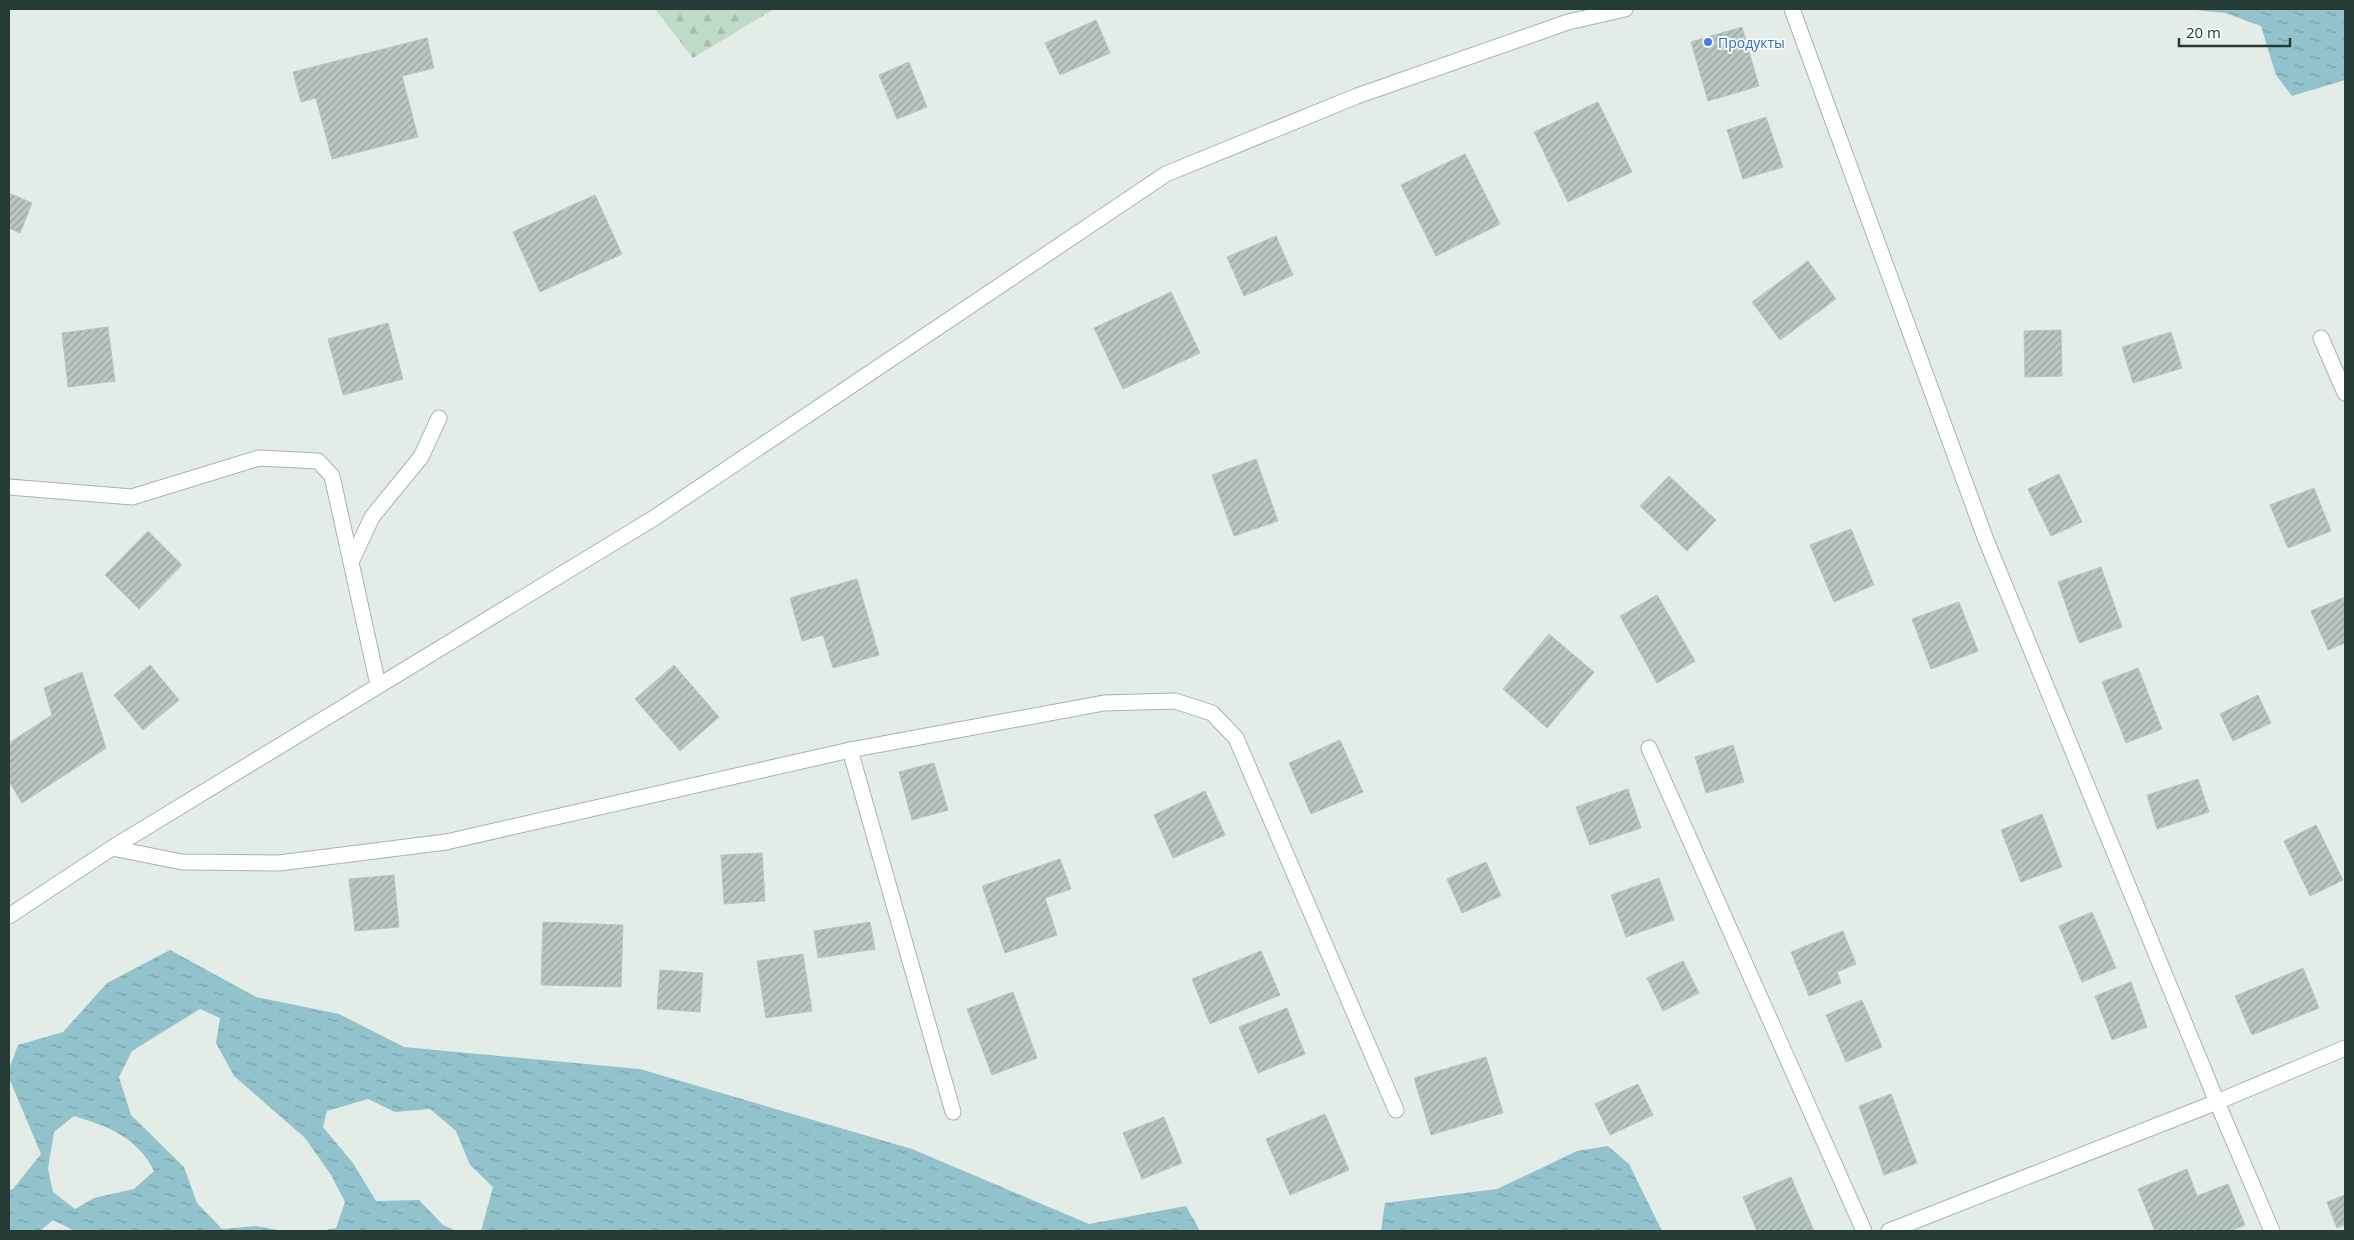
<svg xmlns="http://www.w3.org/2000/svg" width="2354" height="1240" viewBox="0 0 2354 1240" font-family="'Open Sans',sans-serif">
<defs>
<pattern id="forest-firs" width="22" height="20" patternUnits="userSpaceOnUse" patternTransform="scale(1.25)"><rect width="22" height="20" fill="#bfdac6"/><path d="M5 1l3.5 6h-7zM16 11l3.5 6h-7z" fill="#a4bcab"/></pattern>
<pattern id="water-ripples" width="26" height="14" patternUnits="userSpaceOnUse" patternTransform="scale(1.25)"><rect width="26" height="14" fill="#92c2cb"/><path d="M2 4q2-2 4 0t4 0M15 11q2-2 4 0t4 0" fill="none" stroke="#779fa6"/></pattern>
<pattern id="building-hatch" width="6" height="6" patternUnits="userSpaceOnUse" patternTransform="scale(1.25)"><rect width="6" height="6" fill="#b9c6c1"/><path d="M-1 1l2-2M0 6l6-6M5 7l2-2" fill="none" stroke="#96a29e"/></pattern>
</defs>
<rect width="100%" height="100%" fill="#e4ece8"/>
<polygon fill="url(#forest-firs)" points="655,9 774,9 693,58"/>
<g fill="url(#water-ripples)" fill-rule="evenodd">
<polygon points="2186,9 2345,9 2345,80 2292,96 2276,75 2261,26 2225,13"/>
<path d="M170,950L256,997L339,1014L404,1047L640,1069L912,1149L1089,1224L1186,1206L1200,1231H481L493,1187L470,1165L456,1131L430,1109L395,1112L368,1099L327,1111L323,1127L353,1163L376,1201L419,1200L443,1225L457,1231H321L336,1228L345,1202L331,1175L305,1138L234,1076L216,1043L220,1018L200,1009L132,1051L119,1077L131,1115L184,1167L197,1203L222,1229L256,1226L284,1231H75L53,1220L40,1231H9V1190L13,1189L41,1154L9,1078V1069L18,1045L63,1032L107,983ZM74,1116C108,1126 138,1138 154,1171L134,1189L94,1198L75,1209L53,1192L48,1169L54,1132Z"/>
<polygon points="1608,1146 1629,1164 1662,1231 1381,1231 1385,1203 1497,1189 1577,1151"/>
</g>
<g fill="url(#building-hatch)" stroke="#b7c5bf">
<polygon points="1096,20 1110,53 1060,75 1045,43"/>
<polygon points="1742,27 1759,86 1708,101 1691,42"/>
<polygon points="427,38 434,68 402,76 418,137 332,159 316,98 301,102 293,72"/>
<polygon points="909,62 927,107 897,119 879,75"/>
<polygon points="1598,102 1632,172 1568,202 1534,132"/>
<polygon points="1766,117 1783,167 1743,179 1727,130"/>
<polygon points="1465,154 1500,224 1436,256 1401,185"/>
<polygon points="9,193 32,203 20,233 9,228"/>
<polygon points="595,195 622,254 540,292 513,232"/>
<polygon points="1276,236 1293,275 1244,296 1227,257"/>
<polygon points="1808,261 1836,299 1780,340 1752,302"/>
<polygon points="1171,292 1200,353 1123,389 1094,328"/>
<polygon points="388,323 403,379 343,395 328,339"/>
<polygon points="108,327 115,381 68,387 62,333"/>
<polygon points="2061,330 2062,376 2025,377 2024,331"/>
<polygon points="2171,332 2182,368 2133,383 2122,347"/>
<polygon points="1256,459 1278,521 1234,536 1212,475"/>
<polygon points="2059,474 2082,522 2051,536 2028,489"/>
<polygon points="1669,476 1716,520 1687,551 1640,506"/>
<polygon points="2314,488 2331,531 2288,548 2270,505"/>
<polygon points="1851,529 1874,585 1834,602 1810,545"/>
<polygon points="148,531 182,565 139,609 105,575"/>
<polygon points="2101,567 2122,627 2079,643 2058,582"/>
<polygon points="857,579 879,655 833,668 823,635 802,641 790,598"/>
<polygon points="1657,595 1695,661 1657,683 1620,616"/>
<polygon points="2345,597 2345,643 2328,650 2311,611"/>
<polygon points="1959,602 1978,651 1931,669 1912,619"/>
<polygon points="1549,634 1594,672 1547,728 1503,689"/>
<polygon points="150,665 179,700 143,730 114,695"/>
<polygon points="674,665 719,717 680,751 635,699"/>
<polygon points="2138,668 2162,729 2126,743 2102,682"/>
<polygon points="82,672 106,748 22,803 9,781 9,743 52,715 44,688"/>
<polygon points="2258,695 2271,723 2233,741 2220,714"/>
<polygon points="1340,740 1363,792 1311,814 1289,763"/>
<polygon points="1733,745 1744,782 1706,793 1695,757"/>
<polygon points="934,763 948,810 912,820 899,772"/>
<polygon points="2198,779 2209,812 2157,829 2147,795"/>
<polygon points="1628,789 1641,828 1590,845 1576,807"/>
<polygon points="1205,791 1225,835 1173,858 1154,815"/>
<polygon points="2042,814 2062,867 2021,882 2001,830"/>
<polygon points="2316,825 2343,880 2310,896 2284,841"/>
<polygon points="762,853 765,901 724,904 721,855"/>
<polygon points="1060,859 1071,889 1045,898 1057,935 1005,953 982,886"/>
<polygon points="1486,862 1501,896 1462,913 1447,879"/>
<polygon points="394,875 399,927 355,931 349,879"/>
<polygon points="1659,878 1674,920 1626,937 1611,895"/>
<polygon points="2092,912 2116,968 2082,982 2059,926"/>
<polygon points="543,922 623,925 621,987 541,985"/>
<polygon points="870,922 875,949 818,958 814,931"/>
<polygon points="1843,931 1856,964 1837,972 1841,983 1809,996 1791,952"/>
<polygon points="1261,951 1280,995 1210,1024 1192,979"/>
<polygon points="803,954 812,1011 766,1018 757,961"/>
<polygon points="1683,961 1699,993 1663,1011 1647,978"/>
<polygon points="2303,968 2319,1008 2252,1035 2235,996"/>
<polygon points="660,970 703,973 700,1012 657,1009"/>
<polygon points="2131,982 2147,1027 2112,1040 2095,996"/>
<polygon points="1013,992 1037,1058 992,1075 967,1009"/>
<polygon points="1862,1000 1882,1047 1846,1062 1826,1015"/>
<polygon points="1287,1008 1305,1054 1258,1073 1239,1027"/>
<polygon points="1486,1057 1503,1113 1431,1135 1414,1078"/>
<polygon points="1638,1084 1653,1115 1610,1135 1595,1104"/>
<polygon points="1891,1094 1917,1163 1884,1175 1859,1106"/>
<polygon points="1325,1114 1349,1170 1290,1195 1266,1139"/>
<polygon points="1164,1117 1182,1163 1142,1179 1123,1133"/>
<polygon points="2187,1169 2197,1196 2228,1184 2245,1225 2230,1231 2155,1231 2138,1189"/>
<polygon points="1791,1177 1814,1231 1757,1231 1743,1197"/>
<polygon points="2345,1195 2345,1225 2337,1228 2327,1202"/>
</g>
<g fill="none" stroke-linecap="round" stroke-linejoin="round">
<defs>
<polyline id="service" points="351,562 372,517 421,457 439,418"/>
<g id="minor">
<polyline points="1792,9 1986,540 2217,1102 2272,1231"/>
<polyline points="2321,338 2345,393"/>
<polyline points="9,487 132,497 259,458 318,461 332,476 378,685"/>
<polyline points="1649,748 1864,1231"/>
<polyline points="850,750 953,1112"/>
<polyline points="112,848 182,862 279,863 446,842 850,750 1104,703 1175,701 1212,713 1236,738 1396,1110"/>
<polyline points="9,916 112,848 654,518 1166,174 1357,96 1568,22 1625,9"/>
<polyline points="1889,1231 2217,1102 2345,1048"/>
</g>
</defs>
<use href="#service" stroke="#a7b3af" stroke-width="17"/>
<use href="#minor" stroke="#a7b3af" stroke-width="17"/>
<use href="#service" stroke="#fff" stroke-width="15"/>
<use href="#minor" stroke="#fff" stroke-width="15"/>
</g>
<circle fill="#3f7fe0" stroke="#f4f9f6" stroke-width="2" cx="1708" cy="42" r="5"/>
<g text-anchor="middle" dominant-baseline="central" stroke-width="4" stroke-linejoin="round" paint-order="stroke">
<g font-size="14" fill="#366cbe" stroke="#f4f9f6" text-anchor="start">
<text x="1718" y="42">Продукты</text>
</g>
</g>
<rect width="2354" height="1240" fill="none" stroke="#253b35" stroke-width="20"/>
<path d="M2179 38v8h111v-8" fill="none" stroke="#253b35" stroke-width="2.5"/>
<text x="2186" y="38" font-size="15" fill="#253b35" stroke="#f4f9f6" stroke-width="4" paint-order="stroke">20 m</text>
</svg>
